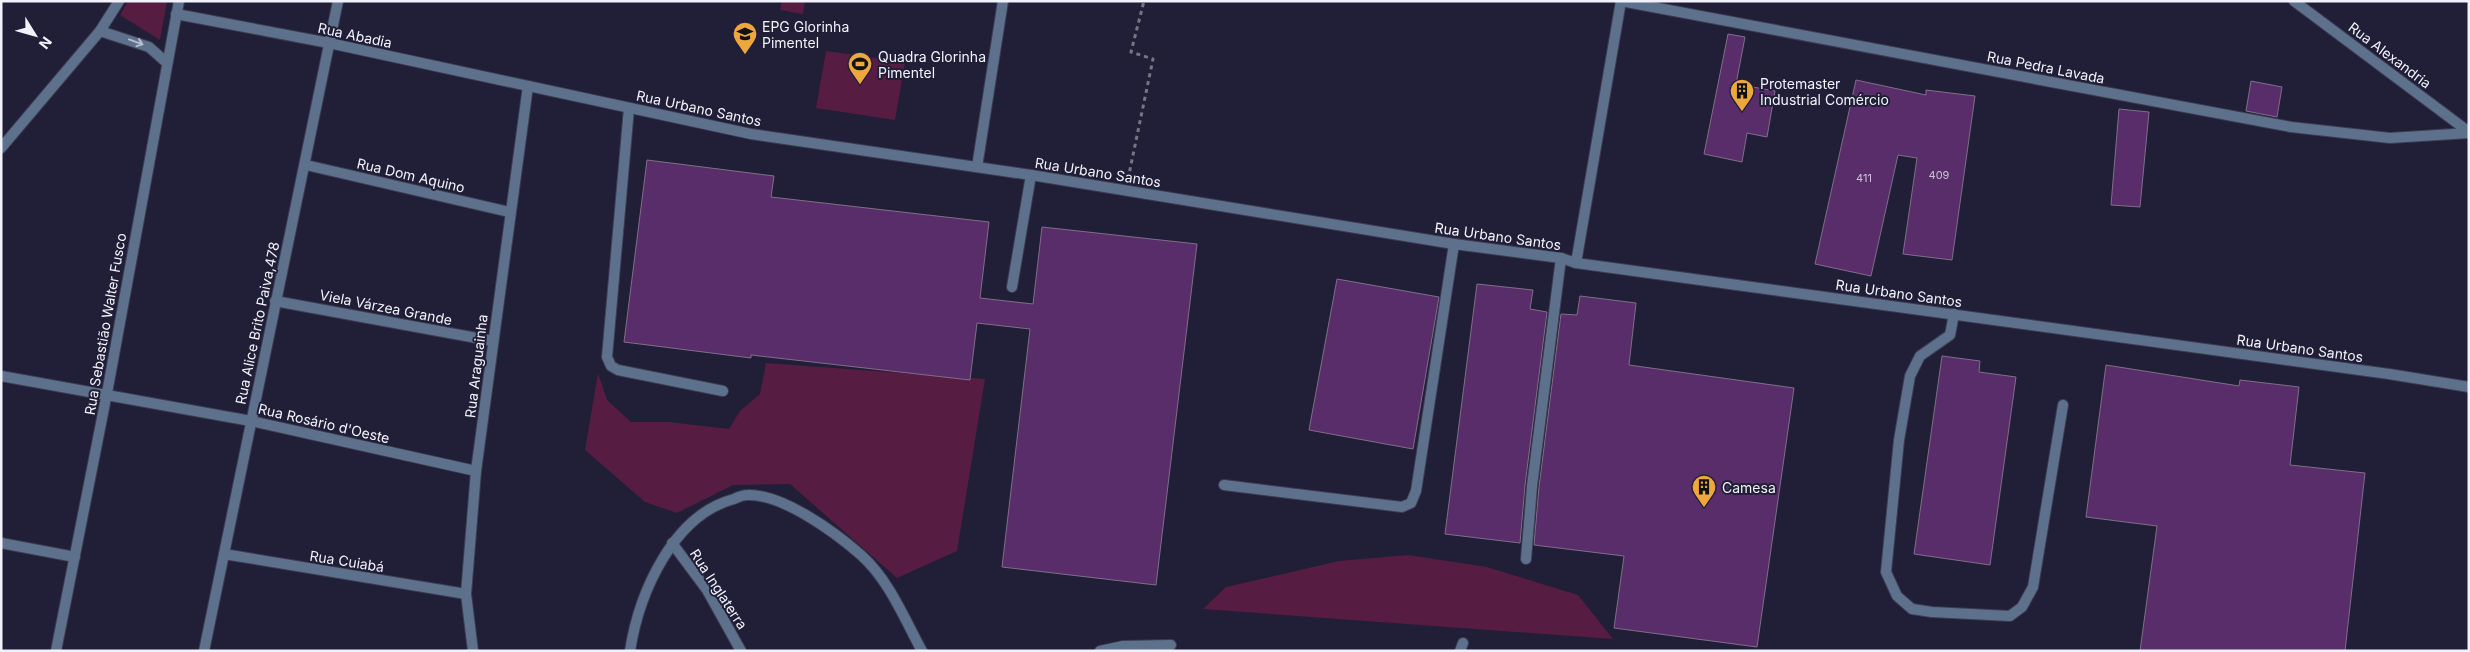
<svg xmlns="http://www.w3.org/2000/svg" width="2470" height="652" viewBox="0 0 2470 652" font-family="Inter,sans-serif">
<rect width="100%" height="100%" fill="#201f37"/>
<g fill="#561c41">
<polygon points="128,1 167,1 160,40 120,15"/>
<polygon points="782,1 805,1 803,14 780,10"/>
<polygon points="826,51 905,62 895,120 816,108"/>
<polygon points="766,363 985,379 957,551 897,578 790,484 733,485 677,513 645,502 585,450 598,373 607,400 631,422 669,422 729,429 740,411 760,394"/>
<polygon points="1408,555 1487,567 1578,595 1613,639 1203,609 1226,587 1339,561"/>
</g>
<g fill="#592d6a" stroke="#806e88">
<polygon points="1728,34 1745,37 1736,84 1775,91 1767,137 1747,133 1742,162 1704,154"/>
<polygon points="1856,80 1926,95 1926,90 1975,96 1952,260 1903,254 1917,158 1898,155 1871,276 1815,264"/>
<polygon points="2251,81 2282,87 2277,117 2246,111"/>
<polygon points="2119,109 2149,112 2140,207 2111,205"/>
<polygon points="647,160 774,176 771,197 989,222 980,298 1033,304 1042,227 1197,244 1156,585 1002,567 1030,329 977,323 970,380 751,355 751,358 624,342"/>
<polygon points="1337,279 1439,297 1413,449 1309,430"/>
<polygon points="1477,284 1533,290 1530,309 1547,312 1525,485 1520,543 1445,534"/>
<polygon points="1580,296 1636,303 1629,365 1794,388 1757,647 1614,628 1624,556 1534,545 1539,487 1561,314 1577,315"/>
<polygon points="1942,356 1980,361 1979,372 2016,377 1990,565 1914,554"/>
<polygon points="2106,365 2239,386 2240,380 2299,387 2290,465 2365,473 2345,651 2140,651 2157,526 2086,517"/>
</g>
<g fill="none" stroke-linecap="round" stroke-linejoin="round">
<defs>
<g id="service">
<polyline points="629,108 607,357 611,366 618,370 723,391"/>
<polyline points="1012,287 1031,175"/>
<polyline points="1954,314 1950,335 1920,356 1910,376 1899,440 1886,572 1897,596 1912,609 1932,612 2010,616 2022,607 2033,587 2063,405"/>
<polyline points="1224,485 1402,507 1411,503 1416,491 1454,244"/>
<polyline points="1526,559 1532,486 1561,258"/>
</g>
<g id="minor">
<polyline points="1621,1 2291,127 2390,138 2469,133"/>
<polyline points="2294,1 2469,132"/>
<polyline points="176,14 329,43 751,134 1031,175 1454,244 1561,258 1576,263 2389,374 2469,387"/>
<polyline points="100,31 149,47 167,63"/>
<polyline points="1,148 100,31 119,1"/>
<polyline points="306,165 509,212"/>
<polyline points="977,167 1003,1"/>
<polyline points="1576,263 1621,1"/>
<polyline points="275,301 493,341"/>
<polyline points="1,376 251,421 476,471"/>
<polyline points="1,543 75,557"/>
<polyline points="672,543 707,590 741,651"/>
<polyline points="224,554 466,594"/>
<polyline points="204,651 338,1"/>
<polyline points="473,651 466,594 476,471 528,86"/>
<path d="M630,651C639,593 673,515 734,499C738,497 744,495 748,495C783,494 836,533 861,555C889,580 904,618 922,651"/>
<polyline points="1100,651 1123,646 1171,645"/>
<polyline points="1460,651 1463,643"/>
</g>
<polyline id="tertiary" points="56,651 107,393 179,1"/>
</defs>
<use href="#service" stroke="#3d3d53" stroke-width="12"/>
<use href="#minor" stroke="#3d3d53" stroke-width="12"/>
<use href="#tertiary" stroke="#3d3d53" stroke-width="12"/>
<polyline stroke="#757588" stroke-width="3" stroke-dasharray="4 4" stroke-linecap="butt" points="1128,179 1153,59 1131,52 1144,1"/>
<use href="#service" stroke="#5d718d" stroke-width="10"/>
<use href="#minor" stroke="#5d718d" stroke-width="10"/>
<use href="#tertiary" stroke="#5d718d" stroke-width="10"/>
</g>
<defs><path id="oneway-shaft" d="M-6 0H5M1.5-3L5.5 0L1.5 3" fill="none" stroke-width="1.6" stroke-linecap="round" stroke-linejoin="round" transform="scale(1.25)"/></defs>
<use stroke="#b6bed0" href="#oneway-shaft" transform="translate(136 42) rotate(20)"/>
<defs>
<symbol id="school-pin" viewBox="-11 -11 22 30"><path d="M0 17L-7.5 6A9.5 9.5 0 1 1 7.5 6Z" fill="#eea73d" stroke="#201f37"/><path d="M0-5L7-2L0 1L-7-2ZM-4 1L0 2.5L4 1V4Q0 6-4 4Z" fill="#111"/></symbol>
<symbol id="stadium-pin" viewBox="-11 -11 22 30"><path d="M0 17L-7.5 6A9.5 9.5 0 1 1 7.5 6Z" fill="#eea73d" stroke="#201f37"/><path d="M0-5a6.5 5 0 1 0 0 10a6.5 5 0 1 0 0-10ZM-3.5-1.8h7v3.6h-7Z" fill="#111"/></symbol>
<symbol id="building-pin" viewBox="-11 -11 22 30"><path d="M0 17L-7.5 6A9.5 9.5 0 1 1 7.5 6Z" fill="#eea73d" stroke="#201f37"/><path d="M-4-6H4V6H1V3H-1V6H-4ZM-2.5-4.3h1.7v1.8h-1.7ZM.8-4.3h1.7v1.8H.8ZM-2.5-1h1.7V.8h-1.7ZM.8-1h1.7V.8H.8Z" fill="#111"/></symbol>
</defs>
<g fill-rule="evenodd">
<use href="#school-pin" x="731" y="20" width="28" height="38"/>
<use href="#stadium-pin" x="846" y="50" width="28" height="38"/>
<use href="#building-pin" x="1728" y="77" width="28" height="38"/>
<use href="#building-pin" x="1690" y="473" width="28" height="38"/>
</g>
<g text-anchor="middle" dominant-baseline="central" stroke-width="4" stroke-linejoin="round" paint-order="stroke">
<g font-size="11" fill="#ccc1d8">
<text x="1939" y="175">409</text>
<text x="1864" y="178">411</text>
</g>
<g font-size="14" fill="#f2f2fd" stroke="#201f37" text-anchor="start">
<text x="762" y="26">EPG Glorinha<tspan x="762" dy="16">Pimentel</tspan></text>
<text x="878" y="56">Quadra Glorinha<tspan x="878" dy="16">Pimentel</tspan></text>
<text x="1760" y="83">Protemaster<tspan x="1760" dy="16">Industrial Comércio</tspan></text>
<text x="1722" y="487">Camesa</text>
</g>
<g font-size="14" fill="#f2f2fd" stroke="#201f37">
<text transform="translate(355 35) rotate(12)">Rua Abadia</text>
<text transform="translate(2390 55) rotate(37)">Rua Alexandria</text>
<text transform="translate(2046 67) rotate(11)">Rua Pedra Lavada</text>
<text transform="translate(699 108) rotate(12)">Rua Urbano Santos</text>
<text transform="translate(1098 172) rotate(9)">Rua Urbano Santos</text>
<text transform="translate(411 175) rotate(13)">Rua Dom Aquino</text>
<text transform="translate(1498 236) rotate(8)">Rua Urbano Santos</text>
<text transform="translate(1899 293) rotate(8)">Rua Urbano Santos</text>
<text transform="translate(386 307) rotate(11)">Viela Várzea Grande</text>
<text transform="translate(257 323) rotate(-78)">Rua Alice Brito Paiva,478</text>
<text transform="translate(105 324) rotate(-80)">Rua Sebastião Walter Fusco</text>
<text transform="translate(2300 348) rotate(8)">Rua Urbano Santos</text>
<text transform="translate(476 366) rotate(-83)">Rua Araguainha</text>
<text transform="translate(324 423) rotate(13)">Rua Rosário d'Oeste</text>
<text transform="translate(347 561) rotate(9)">Rua Cuiabá</text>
<text transform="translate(719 589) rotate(57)">Rua Inglaterra</text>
</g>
</g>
<rect width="2470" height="652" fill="none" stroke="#f2f2fd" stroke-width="5"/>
<g transform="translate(35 35) rotate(127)" stroke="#201f37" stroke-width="4" paint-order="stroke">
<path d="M0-4L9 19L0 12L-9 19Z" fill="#f2f2fd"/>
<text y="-8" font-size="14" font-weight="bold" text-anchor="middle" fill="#f2f2fd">N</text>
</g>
</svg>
